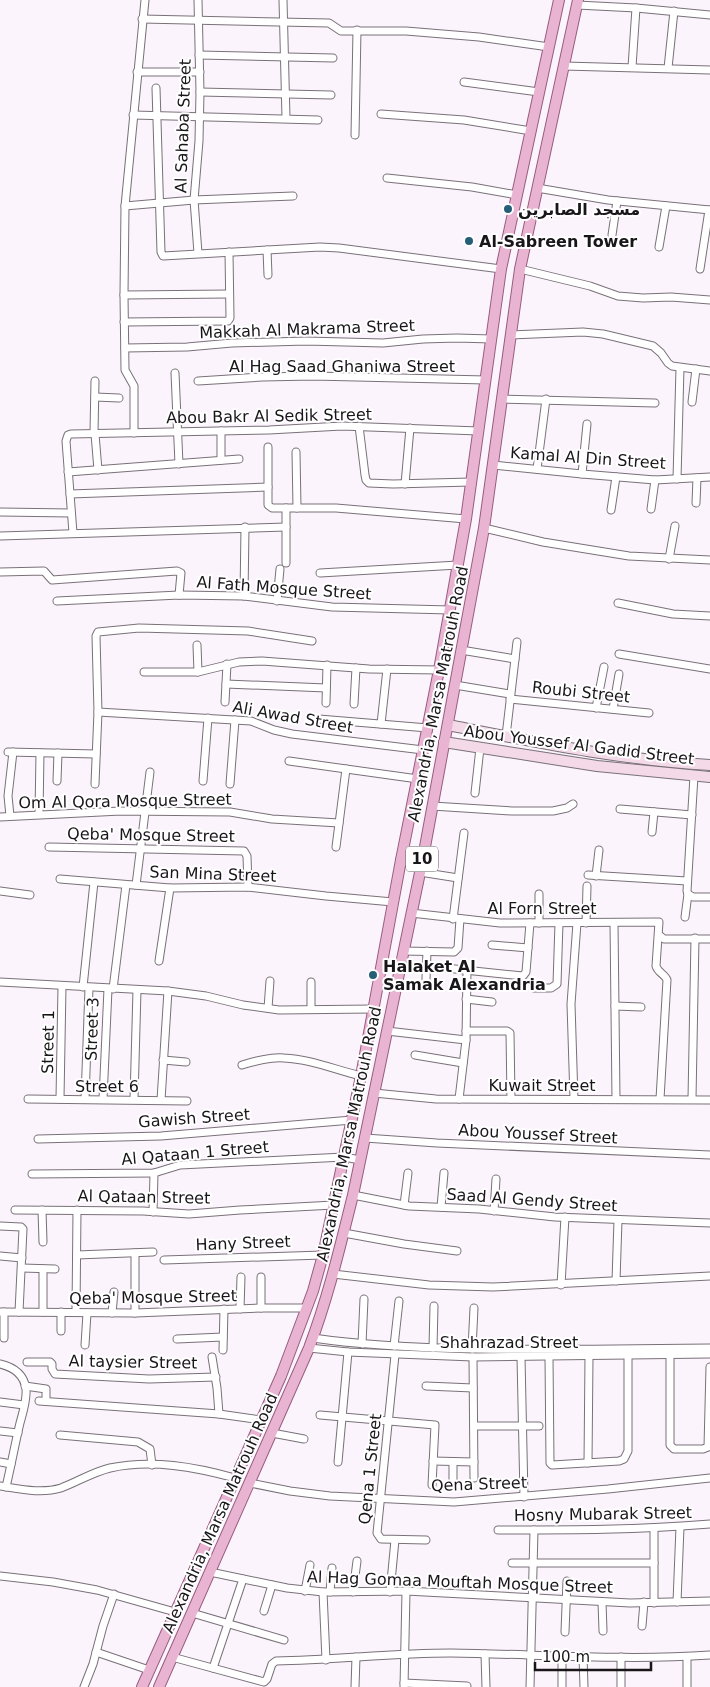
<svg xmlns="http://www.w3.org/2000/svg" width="710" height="1687" viewBox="0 0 710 1687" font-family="'DejaVu Sans','Noto Naskh Arabic',sans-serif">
<rect width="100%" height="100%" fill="#fcf4fc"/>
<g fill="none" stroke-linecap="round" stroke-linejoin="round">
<defs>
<g id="street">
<polyline points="283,0 286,118"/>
<polyline points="577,5 636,8 710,15"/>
<polyline points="142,19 329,23 341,31 406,31 479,37 549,47"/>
<polyline points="199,55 333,58"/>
<polyline points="564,66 710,70"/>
<polyline points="632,67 636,8"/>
<polyline points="668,68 674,11"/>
<polyline points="137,72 200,72"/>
<polyline points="464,82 539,92"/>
<polyline points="156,88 161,252 163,256 320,247 339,248 501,269"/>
<polyline points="200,92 331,95"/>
<polyline points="381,114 464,120 531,131"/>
<polyline points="133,115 318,120"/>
<polyline points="355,135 357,30"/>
<polyline points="387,178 472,187 517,195"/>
<polyline points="537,188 608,200 710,210"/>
<polyline points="125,206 194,200 293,196"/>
<polyline points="612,235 617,201"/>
<polyline points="659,247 666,206"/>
<polyline points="267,250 268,275"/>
<polyline points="198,253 194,200 199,141 200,92 198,0"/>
<polyline points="520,269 590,286 618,296 643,298 671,297 710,300"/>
<polyline points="700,269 709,210"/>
<polyline points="124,295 229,294"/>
<polyline points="124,322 228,321 230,318 229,252"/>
<polyline points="510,335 583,332 603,334 653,346 661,353 668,363 672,366 710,371"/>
<polyline points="125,348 187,347 232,343 306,341 383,343 423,339 457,338 491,339"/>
<polyline points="175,373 179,464"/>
<polyline points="198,381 262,377 313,376 486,380"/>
<polyline points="95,397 119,398"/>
<polyline points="502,399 655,403"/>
<polyline points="692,402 696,369"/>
<polyline points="359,426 365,475 366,480 369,483 393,484 471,482"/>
<polyline points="94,433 95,381"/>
<polyline points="134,433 134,386 125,370 124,295 125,206 145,0"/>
<polyline points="95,434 98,470"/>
<polyline points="268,447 268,505 272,508 336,508 466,519"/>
<polyline points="296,452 297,508"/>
<polyline points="221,460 221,431"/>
<polyline points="493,465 582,474 655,480 710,477"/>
<polyline points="537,469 546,399"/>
<polyline points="68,472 239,459"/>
<polyline points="582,474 587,424"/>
<polyline points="677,479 680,368"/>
<polyline points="405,484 410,428"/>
<polyline points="70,494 268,487"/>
<polyline points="696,503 697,478"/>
<polyline points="651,509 655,480"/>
<polyline points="611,510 616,477"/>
<polyline points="0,512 71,513"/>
<polyline points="484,528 543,542 629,556 710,560"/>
<polyline points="73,533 66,441 68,435 71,434 269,430 342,426 479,431"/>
<polyline points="0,536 286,527"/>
<polyline points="669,559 675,526"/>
<polyline points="286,563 286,508"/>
<polyline points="0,572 44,571 52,580 177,571 181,573 179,595"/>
<polyline points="320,573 458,565"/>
<polyline points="244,596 245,527"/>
<polyline points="57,601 179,595 244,596 332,607 450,610"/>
<polyline points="277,601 280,569"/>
<polyline points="618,603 673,614 710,616"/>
<polyline points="197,645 198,672"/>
<polyline points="461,650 515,659"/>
<polyline points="619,654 710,669"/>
<polyline points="144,672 198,672 239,662 262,661 369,669 439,670"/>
<polyline points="226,684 326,688"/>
<polyline points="455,685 510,694"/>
<polyline points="510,699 649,713"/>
<polyline points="225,702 227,664"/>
<polyline points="326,703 327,665"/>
<polyline points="354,704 356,668"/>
<polyline points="596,708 604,667"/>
<polyline points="613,709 619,674"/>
<polyline points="98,712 251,721 274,730 292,734 423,750"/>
<polyline points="319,719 428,728"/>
<polyline points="381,724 387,669"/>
<polyline points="506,736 517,642"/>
<polyline points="8,752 96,754"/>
<polyline points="289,761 418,779"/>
<polyline points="57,781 58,753"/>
<polyline points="203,781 208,718"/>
<polyline points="95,784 98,712 96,636 98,632 139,628 248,631 312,641"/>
<polyline points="230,784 235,720"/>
<polyline points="475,793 480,748"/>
<polyline points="432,806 512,811 553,811 567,808 573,804"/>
<polyline points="620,809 692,815"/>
<polyline points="39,814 40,753"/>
<polyline points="10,816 8,796 13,752"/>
<polyline points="0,817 121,811 230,812 272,819 339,823"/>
<polyline points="652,832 654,812"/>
<polyline points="49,847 244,851 247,856 248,887"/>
<polyline points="336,847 346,769"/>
<polyline points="420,872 458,878"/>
<polyline points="588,875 687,881"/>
<polyline points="596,876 599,850"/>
<polyline points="60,879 170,888 248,887 326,896 393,902"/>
<polyline points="136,885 150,772"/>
<polyline points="0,891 30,895"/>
<polyline points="539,894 539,923"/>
<polyline points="688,894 693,897 710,897"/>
<path d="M411,913L500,923L659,922L656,966C658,973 665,974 667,980L660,1099"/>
<polyline points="685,917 688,894 687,891 694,776"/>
<polyline points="453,919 464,833"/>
<polyline points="586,923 587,886"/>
<polyline points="614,923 616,1099"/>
<polyline points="659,935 664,939 710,939"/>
<polyline points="492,945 528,948"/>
<polyline points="403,951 454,952 458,948 460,919"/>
<polyline points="159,961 170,888"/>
<polyline points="426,966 523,976 526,972 530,923"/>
<polyline points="426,979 427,951"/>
<polyline points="0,982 168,991 206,996 243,1005 279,1010 373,1009"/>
<polyline points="83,987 94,882"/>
<polyline points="534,988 551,988 557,984 559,923"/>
<polyline points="113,989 126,885"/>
<polyline points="466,999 492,1002"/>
<polyline points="615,1006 641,1007"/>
<polyline points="268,1008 270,981"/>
<polyline points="311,1009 311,982"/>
<polyline points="387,1031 466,1040"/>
<polyline points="466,1031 507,1031 510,1033 511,1099"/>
<polyline points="415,1055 463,1063"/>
<polyline points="163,1060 186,1062"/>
<path d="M242,1065C256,1061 270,1057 284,1058C310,1059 336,1070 361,1076"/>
<polyline points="374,1093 436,1099 710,1100"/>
<polyline points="28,1099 187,1101"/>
<polyline points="60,1099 62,986"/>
<polyline points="85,1099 89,988"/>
<polyline points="103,1099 108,989"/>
<polyline points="134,1099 137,990"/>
<polyline points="459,1099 466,1040 467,971"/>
<polyline points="574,1099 571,1004 577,923"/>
<polyline points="692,1099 695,938"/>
<polyline points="161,1100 168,991"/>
<polyline points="365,1138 437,1143 710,1155"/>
<polyline points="38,1139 161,1136 352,1120"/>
<polyline points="32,1174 154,1173 180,1165 344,1157 360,1160"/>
<polyline points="353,1195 409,1206 479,1209 555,1217 710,1223"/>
<polyline points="404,1205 408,1173"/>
<polyline points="441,1207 444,1173"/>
<polyline points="15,1210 143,1211 189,1214 240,1210 334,1205"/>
<polyline points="42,1210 43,1242"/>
<polyline points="494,1211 496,1179"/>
<polyline points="153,1212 154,1173"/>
<polyline points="0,1226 21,1227 23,1229 19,1312"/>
<polyline points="344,1233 404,1244 457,1251"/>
<polyline points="77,1255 153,1252"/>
<polyline points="0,1256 22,1258"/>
<polyline points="164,1260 323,1255"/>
<polyline points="22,1268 55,1269"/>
<polyline points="333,1274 429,1285 493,1287 710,1276"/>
<polyline points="616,1281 618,1220"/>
<polyline points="561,1285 565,1217"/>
<polyline points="261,1308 261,1277"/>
<polyline points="240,1309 241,1277"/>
<polyline points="0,1312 135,1313 261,1308 306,1308"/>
<polyline points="43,1312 43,1269"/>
<polyline points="76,1312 77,1210"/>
<polyline points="112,1313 114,1292"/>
<polyline points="135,1313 135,1253"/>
<polyline points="61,1331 61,1312"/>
<polyline points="4,1338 4,1312"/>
<path d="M313,1338C367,1346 421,1348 475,1349C554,1350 632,1349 710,1348"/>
<polyline points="177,1339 223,1337"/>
<polyline points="362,1344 364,1299"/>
<polyline points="85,1345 87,1313"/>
<polyline points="394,1346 399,1301"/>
<polyline points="309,1348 348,1352 473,1357 710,1354"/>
<polyline points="433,1348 434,1306"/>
<polyline points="472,1349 474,1308"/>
<polyline points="223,1350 224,1309"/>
<polyline points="395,1355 377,1533 381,1539 426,1540"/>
<polyline points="670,1355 670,1445 674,1449 703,1449 708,1447 710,1367"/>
<polyline points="212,1357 217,1388 219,1414"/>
<polyline points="473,1357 474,1478"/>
<polyline points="521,1357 524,1497"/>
<polyline points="549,1357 550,1463 552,1465 619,1461 624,1459 628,1451 628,1356"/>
<polyline points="27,1362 50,1362 52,1364 52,1369 55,1374 149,1379 216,1377"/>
<path d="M0,1364C13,1367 24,1374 26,1389C27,1400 23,1412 20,1423C15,1444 11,1466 6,1487"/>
<polyline points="25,1386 46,1389 46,1401"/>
<polyline points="426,1386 473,1388"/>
<polyline points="39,1401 219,1414 261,1420"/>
<polyline points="0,1402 24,1405"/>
<polyline points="320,1415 435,1425 432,1485"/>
<polyline points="474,1426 539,1426"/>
<polyline points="0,1431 18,1433"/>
<polyline points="272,1433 304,1439"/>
<polyline points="60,1435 138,1442 150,1449 152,1465"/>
<polyline points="433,1461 474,1462"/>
<polyline points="0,1462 11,1464"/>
<polyline points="338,1462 348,1352"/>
<polyline points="588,1463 589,1356"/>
<polyline points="250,1483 290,1491 330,1496 454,1502 608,1489 710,1478"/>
<path d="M0,1486C20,1489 41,1494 61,1488C77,1482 93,1472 110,1468C152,1459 195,1467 235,1478"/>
<polyline points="453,1487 453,1462"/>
<path d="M498,1530C569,1530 639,1530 710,1524"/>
<polyline points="512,1563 654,1563"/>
<polyline points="210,1572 287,1588 323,1592 406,1591 630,1603 710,1601"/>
<polyline points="0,1576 53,1582 97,1590 175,1612"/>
<polyline points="305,1591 310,1565"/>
<polyline points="323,1592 326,1660"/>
<polyline points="330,1592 332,1568"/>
<polyline points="353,1592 357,1561"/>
<polyline points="390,1592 395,1540"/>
<polyline points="602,1602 603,1631"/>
<polyline points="677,1602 680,1527"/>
<polyline points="654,1603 654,1528"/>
<polyline points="264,1611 272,1585"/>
<polyline points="192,1613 284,1640"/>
<polyline points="642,1626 644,1602"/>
<polyline points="565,1632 567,1581"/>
<polyline points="96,1652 149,1670"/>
<polyline points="485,1654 486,1687"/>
<polyline points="583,1656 584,1687"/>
<path d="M172,1657L264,1682L267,1679L272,1664L276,1661C335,1660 393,1653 451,1653C537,1654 624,1661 710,1655"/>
<polyline points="687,1657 687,1687"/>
<polyline points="213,1668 243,1579"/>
<polyline points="404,1683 467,1686"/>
<polyline points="84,1687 93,1664 103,1626 114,1594"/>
<polyline points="355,1687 356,1657"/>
<polyline points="404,1687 406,1591"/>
<polyline points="530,1687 534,1530"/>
<polyline points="562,1687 562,1656"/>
<polyline points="621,1687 621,1657"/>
</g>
<g id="secondary">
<path d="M448,725C535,742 621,760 710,765"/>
<polyline points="444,742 597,766 710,777"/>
</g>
<g id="primary">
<polyline points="401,860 422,863"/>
<polyline points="142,1687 281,1376 313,1291 323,1255 361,1076 401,860 439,670 466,519 501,269 559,0"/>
<path d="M159,1687L309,1348C328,1298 340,1247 353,1195L422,863L484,528L520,269L578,0"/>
</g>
</defs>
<use href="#street" stroke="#797178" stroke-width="9"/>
<use href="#secondary" stroke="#797178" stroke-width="12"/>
<use href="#primary" stroke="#975c7e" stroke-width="12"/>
<use href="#street" stroke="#fff" stroke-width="7"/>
<use href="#secondary" stroke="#f4dae8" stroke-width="10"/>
<use href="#primary" stroke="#e9b4d2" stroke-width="10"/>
</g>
<g fill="#265d77" stroke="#fff" stroke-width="2">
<circle cx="508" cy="209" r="5"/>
<circle cx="469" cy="241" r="5"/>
<circle cx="373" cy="975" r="5"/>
</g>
<g text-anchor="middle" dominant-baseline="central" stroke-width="4" stroke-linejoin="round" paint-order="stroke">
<rect fill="#fff" stroke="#5e5c5e" stroke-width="1" x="406" y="846.5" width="32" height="25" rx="4"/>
<g font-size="15" font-weight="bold" fill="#191619">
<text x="422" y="859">10</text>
</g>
<g font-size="16" fill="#191619" stroke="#fff">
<text transform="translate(183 126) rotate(-88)">Al Sahaba Street</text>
<text transform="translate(307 329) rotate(-2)">Makkah Al Makrama Street</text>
<text x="342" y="366">Al Hag Saad Ghaniwa Street</text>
<text transform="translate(269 416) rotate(-1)">Abou Bakr Al Sedik Street</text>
<text transform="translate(588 458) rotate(4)">Kamal Al Din Street</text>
<text transform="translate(284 588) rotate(4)">Al Fath Mosque Street</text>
<text transform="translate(581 692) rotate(6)">Roubi Street</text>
<text transform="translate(438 694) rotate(-79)">Alexandria, Marsa Matrouh Road</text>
<text transform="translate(293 717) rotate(10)">Ali Awad Street</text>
<text transform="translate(579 745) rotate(7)">Abou Youssef Al Gadid Street</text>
<text transform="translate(125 801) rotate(-1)">Om Al Qora Mosque Street</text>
<text transform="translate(151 835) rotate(1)">Qeba' Mosque Street</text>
<text transform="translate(213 874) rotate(2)">San Mina Street</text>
<text x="542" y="908">Al Forn Street</text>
<text transform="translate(92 1029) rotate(-88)">Street 3</text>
<text transform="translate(48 1042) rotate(-89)">Street 1</text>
<text x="542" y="1085">Kuwait Street</text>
<text x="107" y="1086">Street 6</text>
<text transform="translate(194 1118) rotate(-4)">Gawish Street</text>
<text transform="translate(349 1134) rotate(-78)">Alexandria, Marsa Matrouh Road</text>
<text transform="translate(538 1134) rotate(3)">Abou Youssef Street</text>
<text transform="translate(195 1153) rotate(-5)">Al Qataan 1 Street</text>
<text transform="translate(144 1197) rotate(1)">Al Qataan Street</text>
<text transform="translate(532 1200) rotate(4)">Saad Al Gendy Street</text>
<text transform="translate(243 1243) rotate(-2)">Hany Street</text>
<text transform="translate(153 1297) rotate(-1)">Qeba' Mosque Street</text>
<text x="509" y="1342">Shahrazad Street</text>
<text transform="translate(133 1362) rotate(1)">Al taysier Street</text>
<text transform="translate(370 1469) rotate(-84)">Qena 1 Street</text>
<text transform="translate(479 1484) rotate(-2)">Qena Street</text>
<text transform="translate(220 1513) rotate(-66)">Alexandria, Marsa Matrouh Road</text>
<text transform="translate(603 1514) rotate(-1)">Hosny Mubarak Street</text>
<text transform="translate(460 1582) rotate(2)">Al Hag Gomaa Mouftah Mosque Street</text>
</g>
<g font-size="16" font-weight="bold" fill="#191619" stroke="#fff" text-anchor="start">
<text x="518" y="209">مسجد الصابرين</text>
<text x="479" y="241">Al-Sabreen Tower</text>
<text x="383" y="966">Halaket Al<tspan x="383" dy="18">Samak Alexandria</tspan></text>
</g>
</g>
<path d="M535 1662v8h116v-8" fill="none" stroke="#191619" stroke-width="2.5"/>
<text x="542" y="1662" font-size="15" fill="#191619" stroke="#ffffff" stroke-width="4" paint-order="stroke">100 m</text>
</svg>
